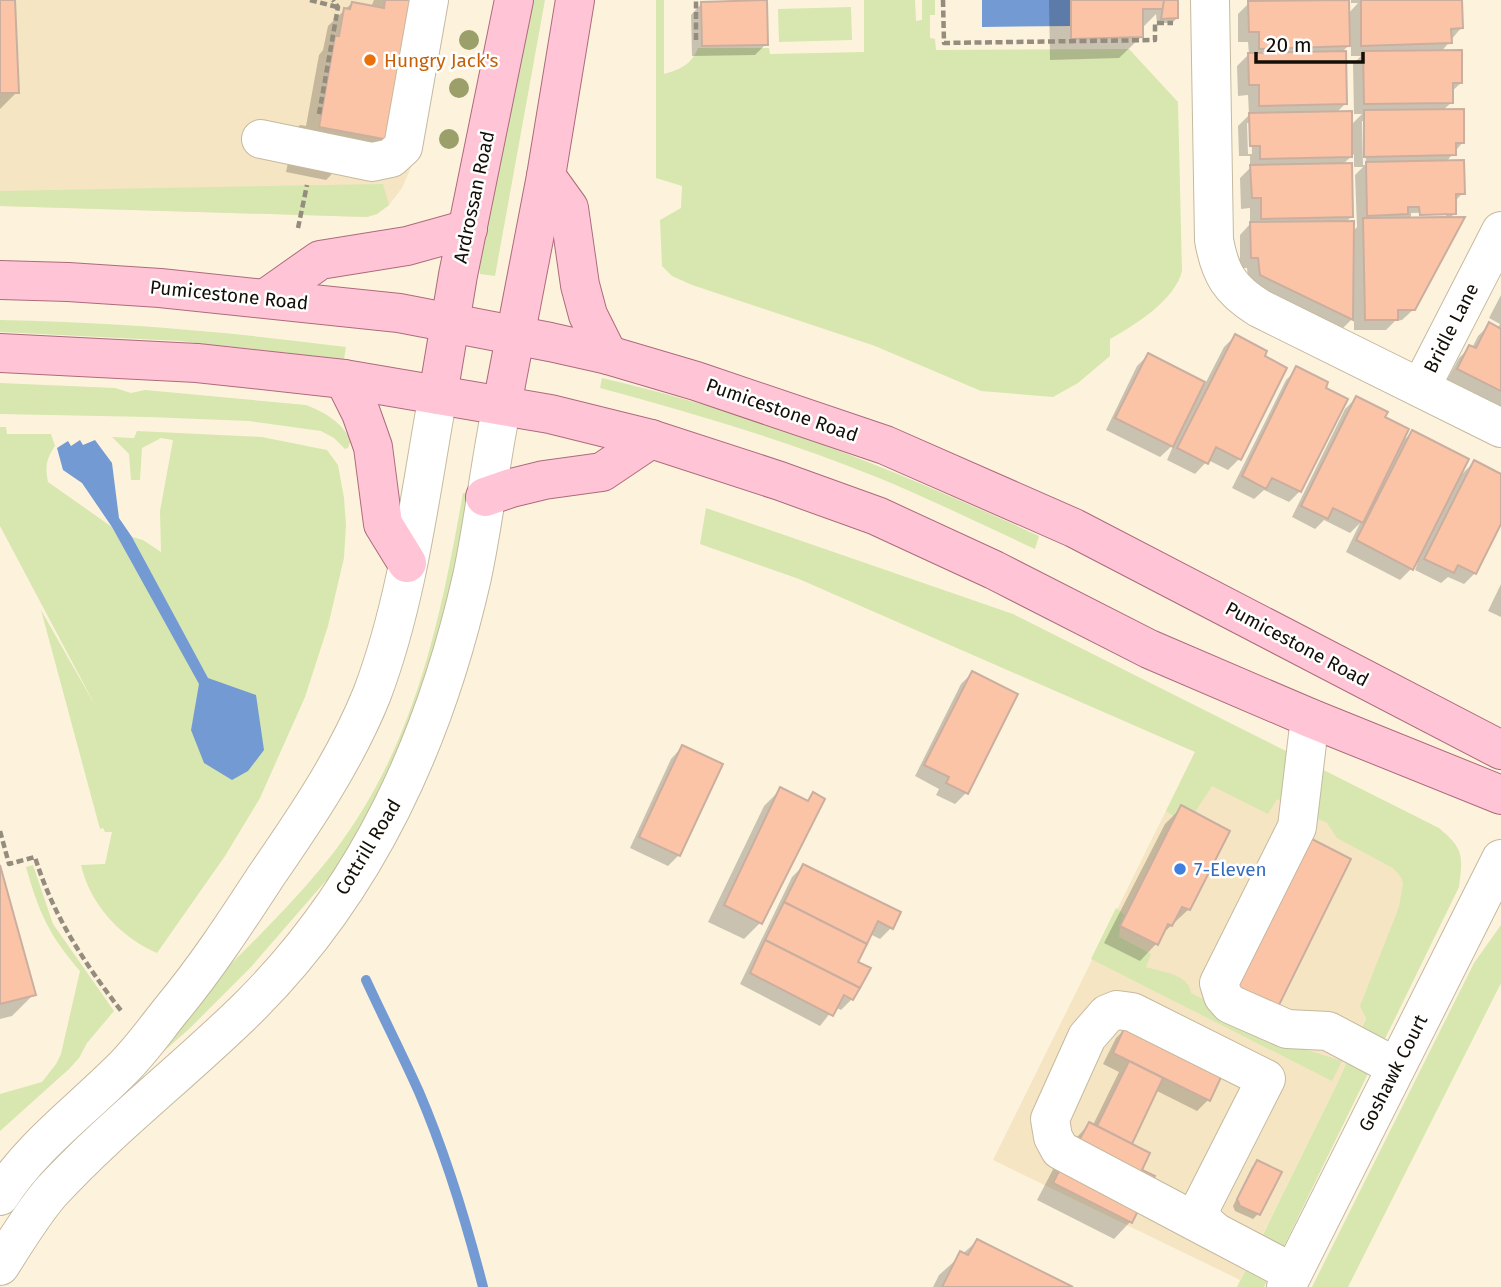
<svg xmlns="http://www.w3.org/2000/svg" width="1501" height="1287" viewBox="0 0 1501 1287" font-family="'Fira Sans',sans-serif">
<rect width="100%" height="100%" fill="#fdf3dd"/>
<g fill="#f5e5c3">
<polygon points="0,0 444,0 417,154 402,188 389,205 377,214 367,217 0,206"/>
<polygon points="1195,752 1277,798 1401,859 1409,866 1394,952 1337,1084 1240,1280 993,1160"/>
</g>
<g fill="#d7e7af">
<polygon points="522,0 545,0 495,276 480,274 478,253"/>
<path d="M656,0H664V74C681,69 691,65 698,48H769L770,54L864,52V0H915L916,21L922,20V0H935V15H930V38L935,39L936,50L1129,49L1178,102L1182,271C1175,300 1135,325 1110,339V356L1078,383L1053,397L981,391L875,346L692,285L672,276L662,266L660,220L681,208L682,186L656,178Z"/>
<polygon points="851,7 852,40 779,42 778,9"/>
<polygon points="383,184 389,205 377,214 367,217 0,206 0,191"/>
<path d="M0,320C115,322 231,332 346,347L344,359L179,341L0,332Z"/>
<path d="M602,378C758,414 894,469 1039,536L1035,549C981,524 928,498 874,476C785,440 693,413 600,388Z"/>
<path d="M0,383L115,388L131,393L145,390L306,405C326,413 340,421 351,440L348,448L345,449L334,438L321,431L249,421L149,417L0,414Z"/>
<path d="M0,427H6L7,434H51L55,446C46,459 45,467 48,482L112,527L200,684L191,730L208,679L132,537L143,540L161,552L160,511L173,440L161,438L142,448L140,480H131L129,454L112,437L134,438L137,431L262,437L327,450L338,465L344,498L346,525L344,558L328,626L305,697L260,798L225,856L157,953C120,937 90,904 81,865L105,864L112,832H105L103,828L100,829L41,610L96,707L0,526Z"/>
<path d="M463,493L474,494L445,643L356,851L323,884L251,967L189,1029L146,1067C160,1047 174,1026 190,1007C202,993 217,979 230,965C266,929 302,893 334,852C415,745 440,622 463,493Z"/>
<path d="M706,508L1013,614L1439,828C1464,849 1463,855 1459,887L1264,1287H1237L1337,1084L1366,1018L1360,1006L1399,907L1403,884L1401,877L1393,868L1337,838L1327,823L1277,799L1268,814L1212,786L1195,812L1181,805L1175,817L1166,811L1195,752L799,579L700,544Z"/>
<path d="M33,865L53,924L114,1011L87,1043L79,1058L69,1069L0,1131V1094L42,1082L56,1064L61,1054L80,971C49,935 39,913 26,867Z"/>
<path d="M1116,908L1125,915L1120,926L1119,937L1151,954L1146,967C1162,972 1189,974 1191,993L1297,1047L1342,1061L1332,1081L1091,959Z"/>
<polygon points="1501,925 1501,983 1348,1287 1312,1287 1474,963"/>
</g>
<g fill="#749ad3">
<polygon points="982,0 1071,0 1071,26 982,27"/>
<polygon points="80,440 83,445 95,440 112,463 119,518 132,537 208,678 256,695 264,750 248,771 232,780 204,763 191,730 199,684 112,527 82,483 63,470 57,448 68,441 71,446"/>
</g>
<g fill="#0003" fill-rule="evenodd">
<polygon points="0,0 14,0 17,92 0,109"/>
<polygon points="374,0 439,0 414,144 336,150 331,175 326,180 286,172 295,130 300,125 306,126 319,55 323,50 328,26 352,3 371,7"/>
<polygon points="1049,0 1176,0 1177,18 1172,23 1157,23 1156,14 1141,29 1141,37 1119,58 1050,60"/>
<path d="M1247,0H1338L1348,14L1358,3H1351V0H1461V28L1441,52L1461,83L1451,92L1452,102L1442,111L1463,142L1446,162L1463,193L1454,202L1455,213L1449,219L1414,309L1402,320L1395,321L1386,330H1354V317L1341,330L1249,286L1247,268H1240V235L1250,224V208L1241,209L1240,178L1250,168V156H1239L1238,126L1249,115L1248,95L1238,96L1237,66L1249,54L1248,42H1238V14L1248,4ZM1351,43V56H1361L1353,64L1354,114H1362L1350,126L1336,113L1345,104L1344,50ZM1362,121H1365L1366,165H1363ZM1247,123H1251L1252,154H1248ZM1354,154V167H1363L1355,175L1357,227L1352,232L1345,223L1352,216L1342,165ZM1446,212V216L1411,217V213Z"/>
<polygon points="702,3 766,44 755,55 692,56 691,15"/>
<polygon points="1501,295 1501,408 1447,380 1459,358 1470,347 1472,348 1478,336 1489,325 1497,329 1500,324 1489,318"/>
<polygon points="1235,336 1239,459 1228,470 1208,460 1195,474 1167,460 1174,444 1160,457 1106,430 1137,366 1148,355 1205,384 1224,347"/>
<polygon points="1297,369 1300,491 1289,502 1264,490 1254,499 1232,488 1286,380"/>
<polygon points="1356,398 1383,418 1400,444 1412,432 1457,479 1474,462 1501,476 1501,520 1475,573 1464,584 1448,577 1441,583 1415,570 1418,562 1400,580 1346,552 1360,523 1350,533 1324,520 1315,529 1292,517 1345,409"/>
<polygon points="1501,584 1501,617 1488,611"/>
<polygon points="972,673 1016,695 966,793 955,804 936,795 939,789 915,776 961,684"/>
<polygon points="682,747 679,855 668,866 630,848 671,759"/>
<polygon points="780,790 806,802 813,795 761,922 744,939 708,922 764,806"/>
<polygon points="1182,807 1189,909 1161,935 1156,944 1140,961 1104,943 1165,824"/>
<polygon points="803,866 891,928 880,939 870,934 856,962 852,999 841,1010 835,1007 820,1026 740,984 792,877"/>
<polygon points="0,871 34,994 12,1016 0,1019"/>
<polygon points="1127,1027 1208,1100 1197,1111 1155,1090 1130,1144 1139,1171 1130,1222 1114,1239 1037,1200 1060,1156 1089,1124 1093,1125 1119,1072 1103,1064 1116,1038"/>
<polygon points="1257,1162 1279,1173 1258,1214 1253,1219 1235,1211 1233,1206 1252,1167"/>
<polygon points="977,1241 1069,1287 933,1287 939,1275"/>
</g>
<g fill="none" stroke-linecap="round" stroke-linejoin="round">
<path stroke="#749ad3" stroke-width="10" d="M366,980C383,1017 402,1054 419,1092C446,1155 466,1221 483,1287"/>
</g>
<g fill="#fcc4a6" stroke="#caafa0" stroke-width="2">
<polygon points="0,0 15,0 19,93 0,93"/>
<polygon points="385,0 411,0 389,140 319,127 335,36 339,36 344,8 350,9 352,2 384,8"/>
<polygon points="767,0 768,45 702,46 701,2"/>
<polygon points="1071,0 1164,0 1164,9 1143,9 1143,37 1071,39"/>
<polygon points="1164,0 1178,0 1178,18 1161,19"/>
<polygon points="1349,0 1350,46 1259,49 1259,32 1249,32 1248,1"/>
<polygon points="1361,0 1462,0 1463,28 1451,29 1452,43 1361,46"/>
<polygon points="1462,50 1462,83 1453,83 1453,103 1364,104 1363,51"/>
<polygon points="1346,51 1347,104 1259,106 1259,85 1249,85 1248,53"/>
<polygon points="1464,109 1464,143 1456,143 1456,155 1364,157 1364,110"/>
<polygon points="1352,111 1352,157 1260,159 1260,146 1250,146 1249,113"/>
<polygon points="1464,160 1465,194 1456,194 1456,214 1420,215 1419,207 1408,207 1408,214 1367,216 1366,162"/>
<polygon points="1352,163 1353,217 1261,219 1261,198 1252,198 1250,165"/>
<polygon points="1465,217 1415,310 1398,310 1398,320 1365,320 1363,218"/>
<polygon points="1354,221 1353,320 1260,275 1258,258 1251,258 1250,222"/>
<polygon points="1489,322 1501,329 1501,391 1457,369 1469,345 1476,348"/>
<polygon points="1235,334 1267,351 1265,356 1287,368 1241,460 1216,447 1208,464 1177,448"/>
<polygon points="1148,353 1205,382 1173,447 1115,418"/>
<polygon points="1296,366 1328,382 1326,388 1348,399 1301,492 1272,478 1266,489 1242,476"/>
<polygon points="1356,396 1388,412 1385,417 1409,429 1363,523 1333,508 1328,519 1301,506"/>
<polygon points="1412,430 1469,459 1413,570 1356,540"/>
<polygon points="1474,460 1501,474 1501,524 1476,574 1458,565 1454,573 1424,559"/>
<polygon points="972,671 1018,694 968,794 946,783 949,777 924,765"/>
<polygon points="682,745 723,764 680,856 639,837"/>
<polygon points="780,787 808,801 813,792 825,799 762,924 724,905"/>
<polygon points="1181,805 1230,831 1190,910 1182,907 1172,926 1168,924 1158,945 1120,926"/>
<polygon points="1306,836 1351,859 1278,1007 1232,984"/>
<polygon points="803,864 901,912 893,929 878,921 867,944 784,902"/>
<polygon points="0,865 36,995 0,1004"/>
<polygon points="784,902 867,944 858,962 871,968 860,988 765,940"/>
<polygon points="765,940 860,988 853,1000 844,995 833,1016 750,973"/>
<polygon points="1126,1024 1223,1073 1210,1101 1113,1053"/>
<polygon points="1129,1061 1163,1078 1132,1144 1097,1126"/>
<polygon points="1089,1122 1150,1153 1142,1170 1155,1176 1132,1223 1053,1183 1076,1137 1080,1139"/>
<polygon points="1257,1160 1282,1172 1260,1215 1240,1206 1237,1199"/>
<polygon points="977,1239 1073,1287 942,1287 960,1251 968,1255"/>
</g>
<g fill="none" stroke-linecap="round" stroke-linejoin="round">
<defs>
<g id="minor">
<path d="M1210,0L1214,240C1220,274 1230,290 1259,308L1501,428"/>
<polyline points="261,139 372,162 391,158 403,147 429,0"/>
<polyline points="1421,387 1501,231"/>
<polyline points="1310,718 1297,827 1219,983 1223,996 1230,1004 1287,1029 1328,1031 1396,1067"/>
<path d="M0,1196C30,1148 80,1111 120,1071C139,1053 155,1030 171,1010C206,968 236,922 266,876C306,818 346,759 372,694C408,599 420,494 438,395"/>
<path d="M1217,1233L1060,1150L1053,1137L1050,1119L1087,1037L1107,1014L1117,1010L1132,1012L1266,1079L1202,1205C1200,1219 1206,1225 1217,1233L1293,1273"/>
<path d="M0,1266C16,1241 32,1214 51,1192C112,1126 184,1071 248,1008C368,889 435,740 472,577C484,521 490,462 502,405"/>
<polyline points="1286,1287 1501,859"/>
</g>
<g id="major">
<polyline points="546,176 569,208 580,285 588,315 608,355"/>
<polyline points="0,280 68,282 160,288 399,313 550,342 608,355 696,381 885,445 1074,528 1501,750"/>
<polyline points="266,298 320,260 407,246 468,229"/>
<polyline points="0,353 197,363 344,379 550,414 651,439 780,481 877,516 994,570 1149,649 1310,718 1501,795"/>
<polyline points="344,379 361,413 373,447 383,524 407,563"/>
<polyline points="438,395 458,275 514,0"/>
<polyline points="502,405 546,176 575,0"/>
<polyline points="485,497 511,488 544,480 602,472 651,439"/>
</g>
</defs>
<use href="#minor" stroke="#c5b99f" stroke-width="40"/>
<use href="#major" stroke="#ac6b7c" stroke-width="40"/>
<g stroke="#948c7d" stroke-width="4.5" stroke-dasharray="7 3.5" stroke-linecap="butt">
<polyline points="310,0 337,7"/>
<polyline points="943,0 944,43 1155,40 1155,23 1173,23"/>
<polyline points="696,40 696,0"/>
<polyline points="319,114 338,7 333,0"/>
<polyline points="298,228 307,185"/>
<path d="M0,831L9,864L35,857C53,916 85,964 122,1012"/>
</g>
<use href="#minor" stroke="#fff" stroke-width="38"/>
<use href="#major" stroke="#ffc4d6" stroke-width="38"/>
</g>
<g fill="#9b9f69">
<circle cx="469" cy="40" r="10"/>
<circle cx="459" cy="88" r="10"/>
<circle cx="449" cy="139" r="10"/>
</g>
<circle fill="#e8710a" stroke="#fff" stroke-width="2.5" cx="370" cy="60" r="7"/>
<circle fill="#3f7fe0" stroke="#fff" stroke-width="2.5" cx="1180" cy="869" r="7"/>
<g text-anchor="middle" dominant-baseline="central" stroke-width="5" stroke-linejoin="round" paint-order="stroke">
<g font-size="19" fill="#c56008" stroke="#fff" text-anchor="start">
<text x="384" y="60">Hungry Jack's</text>
</g>
<g font-size="19" fill="#130e06" stroke="#fff">
<text transform="translate(474 197) rotate(-78)">Ardrossan Road</text>
<text transform="translate(229 295) rotate(6)">Pumicestone Road</text>
<text transform="translate(1451 328) rotate(-63)">Bridle Lane</text>
<text transform="translate(782 410) rotate(19)">Pumicestone Road</text>
<text transform="translate(1297 644) rotate(28)">Pumicestone Road</text>
<text transform="translate(368 847) rotate(-59)">Cottrill Road</text>
<text transform="translate(1393 1073) rotate(-63)">Goshawk Court</text>
</g>
<g font-size="19" fill="#366cbe" stroke="#fff" text-anchor="start">
<text x="1194" y="869">7-Eleven</text>
</g>
</g>
<path d="M1256 52v10h107v-10" fill="none" stroke="#130e06" stroke-width="3.5"/>
<text x="1266" y="52" font-size="21" fill="#130e06" stroke="#ffffff" stroke-width="5" paint-order="stroke">20 m</text>
</svg>
